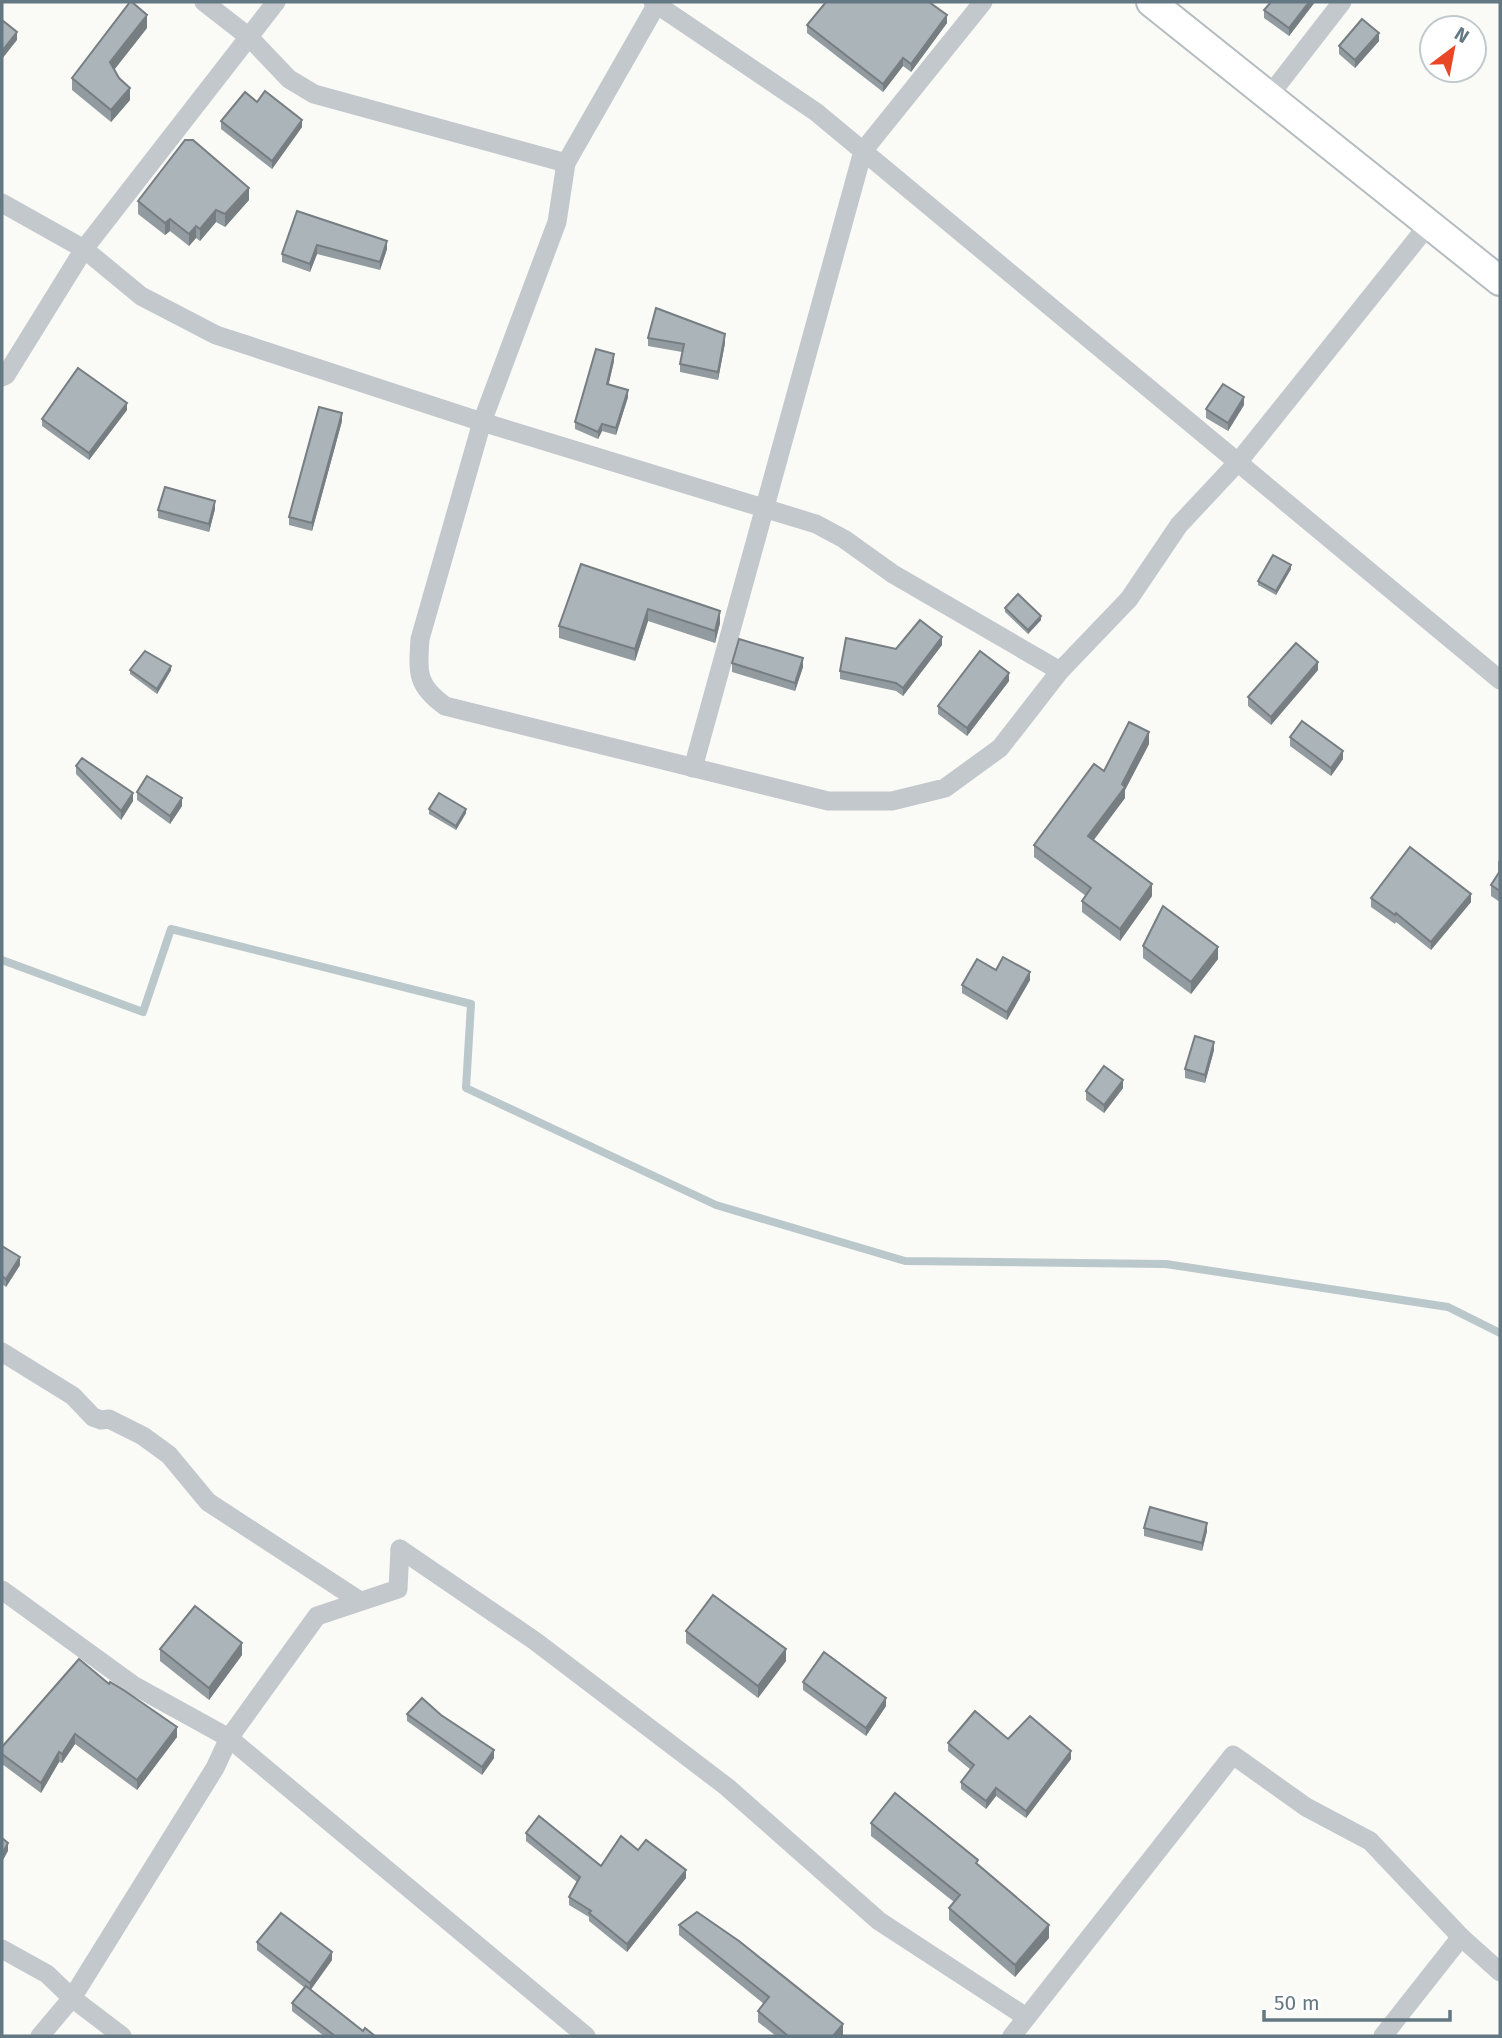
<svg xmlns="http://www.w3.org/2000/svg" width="1502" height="2038" viewBox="0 0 1502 2038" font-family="'Fira Sans',sans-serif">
<rect width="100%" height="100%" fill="#fafaf7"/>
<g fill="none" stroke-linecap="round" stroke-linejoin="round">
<polyline stroke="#bac8cb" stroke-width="8" points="2,960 143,1012 171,929 471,1004 466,1088 716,1205 905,1261 1166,1264 1448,1307 1500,1333"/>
<defs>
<polyline id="secondary" points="1151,2 1500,281"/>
</defs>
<use href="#secondary" stroke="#b5bcc0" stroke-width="32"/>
<g stroke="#c3c8cc" stroke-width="19">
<polyline points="204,2 249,37 289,79 314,94 566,163"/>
<polyline points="653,2 816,112 1500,680"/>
<path d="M658,2L566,163L557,222L482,422L420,639C418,673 416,685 445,706L828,801H892L945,788L1000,748L1060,671L1129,599L1179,525L1239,461L1429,224"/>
<polyline points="1269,96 1342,2"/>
<polyline points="2,203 84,249 141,296 216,335 482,422 816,524 844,539 893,574 1060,671"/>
<polyline points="2,377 6,375 84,249 276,2"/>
<polyline points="693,768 863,151 983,2"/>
<polyline points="2,1352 73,1396 93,1417 101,1420 109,1419 143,1436 169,1455 208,1502 360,1601"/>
<polyline points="400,1549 535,1641 727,1787 879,1921 1026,2017"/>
<polyline points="2,1590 133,1685 229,1738 586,2036"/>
<polyline points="2,1949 47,1974 72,1998 122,2036"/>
<polyline points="40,2036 72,1998 215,1768 229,1738 317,1616 398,1589 400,1549"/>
<polyline points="1012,2036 1233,1755 1306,1807 1370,1841 1461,1937 1500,1972"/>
<polyline points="1383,2036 1461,1937"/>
</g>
<use href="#secondary" stroke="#fff" stroke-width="28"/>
</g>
<g fill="#929b9f">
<polygon points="1315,2 1289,36 1264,18 1264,10"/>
<polygon points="947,23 911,72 903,66 883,92 807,33 807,25"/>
<polygon points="147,28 114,70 130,100 111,122 72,90 72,78"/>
<polygon points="1379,41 1355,68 1339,54 1339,46"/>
<polygon points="257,102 302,127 272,169 221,129 221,121"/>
<polygon points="249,200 225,227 216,222 200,241 196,238 189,246 170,231 165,235 138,214 138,201"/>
<polygon points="297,211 387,249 380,270 317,254 310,272 282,262 282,254"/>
<polygon points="648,338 725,343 718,380 680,372 680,364 682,352 648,346"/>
<polygon points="614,361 608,385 628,397 616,435 602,431 598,439 575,429 575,422"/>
<polygon points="1244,405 1228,431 1206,418 1206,409"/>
<polygon points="127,410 89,460 42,426 42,419"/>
<polygon points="342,421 312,531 289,525 289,517"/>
<polygon points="215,509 209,532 158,518 158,510"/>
<polygon points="581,564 720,623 715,643 648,621 635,661 559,638 559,626"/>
<polygon points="1291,569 1276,595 1258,585 1258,581"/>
<polygon points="1005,608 1041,620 1028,634 1005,612"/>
<polygon points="942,645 903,696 896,691 840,679 840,671"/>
<polygon points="732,663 803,667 795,691 732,672"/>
<polygon points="130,670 171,670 157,694 130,674"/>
<polygon points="1318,670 1271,725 1248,706 1248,697"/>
<polygon points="1009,681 967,736 938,714 938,706"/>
<polygon points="1290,737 1343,759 1331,776 1290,746"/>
<polygon points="1149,744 1125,790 1125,798 1094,840 1152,896 1120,941 1082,912 1082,901 1086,896 1034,857 1034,845 1104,771"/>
<polygon points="76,766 133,801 121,820 76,774"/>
<polygon points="137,792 182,806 170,824 137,800"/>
<polygon points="429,809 466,813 456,830 429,814"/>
<polygon points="1500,858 1500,902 1491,896 1491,885 1499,873 1498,873 1498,862"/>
<polygon points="1371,898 1471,902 1431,950 1396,922 1395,924 1371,907"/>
<polygon points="1143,946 1218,959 1191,994 1143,958"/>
<polygon points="996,970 1030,980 1007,1020 962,993 962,985"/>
<polygon points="1214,1050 1205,1083 1185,1078 1185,1069"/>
<polygon points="1123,1088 1104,1113 1086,1100 1086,1091"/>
<polygon points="2,1246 20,1265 6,1287 2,1284"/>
<polygon points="1144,1528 1207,1531 1202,1551 1144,1536"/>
<polygon points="686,1631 786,1661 758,1698 686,1643"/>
<polygon points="160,1649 242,1655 209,1700 160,1661"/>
<polygon points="803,1682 886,1706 866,1736 803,1690"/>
<polygon points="109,1684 177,1737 137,1790 75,1744 62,1763 59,1762 41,1793 2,1764 2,1747"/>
<polygon points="407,1714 494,1758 482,1775 407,1721"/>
<polygon points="1008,1739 1071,1759 1026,1818 996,1796 986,1809 961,1789 961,1782 971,1770 948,1751 948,1743"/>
<polygon points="871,1823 978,1865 1049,1938 1015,1977 949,1920 949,1908 954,1902 871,1836"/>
<polygon points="526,1833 601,1866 638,1850 686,1878 627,1952 589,1921 589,1917 569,1905 569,1897 577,1882 526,1841"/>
<polygon points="679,1925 843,2035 841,2036 776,2036 758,2022 758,2011 764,2004 679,1935"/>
<polygon points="257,1942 332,1960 310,1990 363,2031 375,2036 324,2036 292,2011 292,2003 305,1988 257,1950"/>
</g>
<g fill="#777e82">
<polygon points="1309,2 1315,2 1289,36 1289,28"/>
<polygon points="147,15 147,28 110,75 110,62"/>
<polygon points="947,15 947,23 911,72 911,64"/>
<polygon points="17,32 17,40 2,59 2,51"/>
<polygon points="1379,33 1379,41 1355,68 1355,60"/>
<polygon points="903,58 903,66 883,92 883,84"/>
<polygon points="130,88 130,100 111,122 111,110"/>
<polygon points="302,120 302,127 272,169 272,161"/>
<polygon points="249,188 249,200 225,227 225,214"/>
<polygon points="216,210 216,222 200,241 200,229"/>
<polygon points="170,219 170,231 165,235 165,223"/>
<polygon points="196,226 196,238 189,246 189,234"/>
<polygon points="387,241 387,249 380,270 380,262"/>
<polygon points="317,245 317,254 310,272 310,264"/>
<polygon points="725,334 725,343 718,380 718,372"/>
<polygon points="614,354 614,361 607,392 607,384"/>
<polygon points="628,390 628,397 616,435 616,428"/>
<polygon points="1244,397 1244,405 1228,431 1228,423"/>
<polygon points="127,403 127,410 89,460 89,453"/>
<polygon points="342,413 342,421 312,531 312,523"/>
<polygon points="602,424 602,431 598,439 598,432"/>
<polygon points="215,501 215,509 209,532 209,524"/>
<polygon points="1291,565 1291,569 1276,595 1276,591"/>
<polygon points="648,609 648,621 635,661 635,649"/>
<polygon points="720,611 720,623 715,643 715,631"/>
<polygon points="1041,616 1041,620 1028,634 1028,630"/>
<polygon points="942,637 942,645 903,696 903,688"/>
<polygon points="803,658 803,667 795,691 795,683"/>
<polygon points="1318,662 1318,670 1271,725 1271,717"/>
<polygon points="171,666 171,670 157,694 157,689"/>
<polygon points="1009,673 1009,681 967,736 967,728"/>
<polygon points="1149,732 1149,744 1125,790 1125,798 1088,847 1088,836 1122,784"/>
<polygon points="1343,751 1343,759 1331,776 1331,768"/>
<polygon points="133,793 133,801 121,820 121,811"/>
<polygon points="182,798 182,806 170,824 170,816"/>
<polygon points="466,809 466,813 456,830 456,826"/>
<polygon points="1152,884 1152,896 1120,941 1120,929"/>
<polygon points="1471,894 1471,902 1431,950 1431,942"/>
<polygon points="1218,947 1218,959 1191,994 1191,982"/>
<polygon points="1030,972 1030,980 1007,1020 1007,1012"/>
<polygon points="1214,1042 1214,1050 1205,1083 1205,1075"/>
<polygon points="1123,1080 1123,1088 1104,1113 1104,1105"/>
<polygon points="20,1257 20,1265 6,1287 6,1279"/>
<polygon points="1207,1523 1207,1531 1202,1551 1202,1543"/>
<polygon points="242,1643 242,1655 209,1700 209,1688"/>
<polygon points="786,1649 786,1661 758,1698 758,1686"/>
<polygon points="886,1698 886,1706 866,1736 866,1728"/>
<polygon points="177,1727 177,1737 137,1790 137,1780"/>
<polygon points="75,1734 75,1744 62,1763 62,1754"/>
<polygon points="494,1750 494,1758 482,1775 482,1767"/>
<polygon points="1071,1751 1071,1759 1026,1818 1026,1811"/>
<polygon points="59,1752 59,1762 41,1793 41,1783"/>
<polygon points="996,1788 996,1796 986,1809 986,1801"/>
<polygon points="8,1843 8,1851 2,1862 2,1854"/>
<polygon points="686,1870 686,1878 627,1952 627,1944"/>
<polygon points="1049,1925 1049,1938 1015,1977 1015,1965"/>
<polygon points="332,1952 332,1960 310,1991 310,1983"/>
<polygon points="843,2024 843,2035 841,2036 833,2036"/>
</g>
<g fill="#aab4b9" stroke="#777e82" stroke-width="2">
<polygon points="130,2 132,2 147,15 110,62 119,78 130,88 111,110 72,78"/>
<polygon points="826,2 929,2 947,15 911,64 903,58 883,84 807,25"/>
<polygon points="1271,2 1309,2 1289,28 1264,10"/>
<polygon points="1362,19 1379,33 1355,60 1339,46"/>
<polygon points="2,20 17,32 2,51"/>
<polygon points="265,91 302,120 272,161 221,121 245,92 257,102"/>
<polygon points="185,140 193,140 249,188 225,214 216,210 200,229 196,226 189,234 170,219 165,223 138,201"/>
<polygon points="297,211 387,241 380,262 317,245 310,264 282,254"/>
<polygon points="656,308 725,334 718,372 680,364 684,344 648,338"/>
<polygon points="596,349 614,354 607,384 628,390 616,428 602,424 598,432 575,422"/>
<polygon points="78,368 127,403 89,453 42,419"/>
<polygon points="1223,384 1244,397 1228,423 1206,409"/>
<polygon points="319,407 342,413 312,523 289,517"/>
<polygon points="165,487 215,501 209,524 158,510"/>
<polygon points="1273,555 1291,565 1276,591 1258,581"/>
<polygon points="581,564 720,611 715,631 648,609 635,649 559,626"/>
<polygon points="1018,594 1041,616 1028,630 1005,608"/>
<polygon points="920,620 942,637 903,688 896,683 840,671 846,638 896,649"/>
<polygon points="739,639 803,658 795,683 732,663"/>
<polygon points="1296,643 1318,662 1271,717 1248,697"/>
<polygon points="145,651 171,666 157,689 130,670"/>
<polygon points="980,651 1009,673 967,728 938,706"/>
<polygon points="1302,721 1343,751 1331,768 1290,737"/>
<polygon points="1129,722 1149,732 1122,784 1125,787 1088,836 1152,884 1120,929 1082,901 1091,888 1034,845 1094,764 1104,771"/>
<polygon points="82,758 133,793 121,811 76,766"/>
<polygon points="147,776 182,798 170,816 137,792"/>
<polygon points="439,793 466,809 456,826 429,809"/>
<polygon points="1410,847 1471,894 1431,942 1396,913 1395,915 1371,898"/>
<polygon points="1500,871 1500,891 1491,885"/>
<polygon points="1163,906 1218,947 1191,982 1143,946"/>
<polygon points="1003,957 1030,972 1007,1012 962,985 977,959 996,970"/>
<polygon points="1195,1036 1214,1042 1205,1075 1185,1069"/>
<polygon points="1104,1066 1123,1080 1104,1105 1086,1091"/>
<polygon points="2,1246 20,1257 6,1279 2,1276"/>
<polygon points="1150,1507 1207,1523 1202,1543 1144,1528"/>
<polygon points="713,1595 786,1649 758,1686 686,1631"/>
<polygon points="195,1606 242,1643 209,1688 160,1649"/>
<polygon points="824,1652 886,1698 866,1728 803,1682"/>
<polygon points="79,1659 109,1684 110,1682 125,1691 177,1727 137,1780 75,1734 62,1754 59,1752 41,1783 2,1754 2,1747"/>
<polygon points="422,1698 441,1715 494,1750 482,1767 407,1714"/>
<polygon points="975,1711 1008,1739 1030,1716 1071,1751 1026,1811 996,1788 986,1801 961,1782 974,1765 948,1743"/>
<polygon points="895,1793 978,1860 976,1863 1049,1925 1015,1965 949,1908 960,1895 871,1823"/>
<polygon points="539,1816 601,1866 621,1836 638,1850 646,1840 686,1870 627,1944 589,1913 591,1911 569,1897 580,1877 526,1833"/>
<polygon points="2,1838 8,1843 2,1854"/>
<polygon points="697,1912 739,1941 843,2024 833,2036 788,2036 758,2011 769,1997 679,1925"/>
<polygon points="281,1913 332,1952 310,1983 257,1942"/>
<polygon points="306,1986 363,2031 365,2028 375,2036 335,2036 292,2003"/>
</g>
<rect width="1502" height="2038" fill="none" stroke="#647883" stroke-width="7"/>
<g transform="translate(1453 49) rotate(32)"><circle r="33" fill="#ffffff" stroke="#c1c9cd" stroke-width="2"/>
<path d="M0-5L12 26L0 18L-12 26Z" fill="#e94728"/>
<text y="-10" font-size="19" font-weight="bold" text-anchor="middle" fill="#647883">N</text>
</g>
<path d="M1264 2010v10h186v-10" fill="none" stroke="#647883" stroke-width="3.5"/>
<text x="1274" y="2010" font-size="21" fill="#647883" stroke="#ffffff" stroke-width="5" paint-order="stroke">50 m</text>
</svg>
